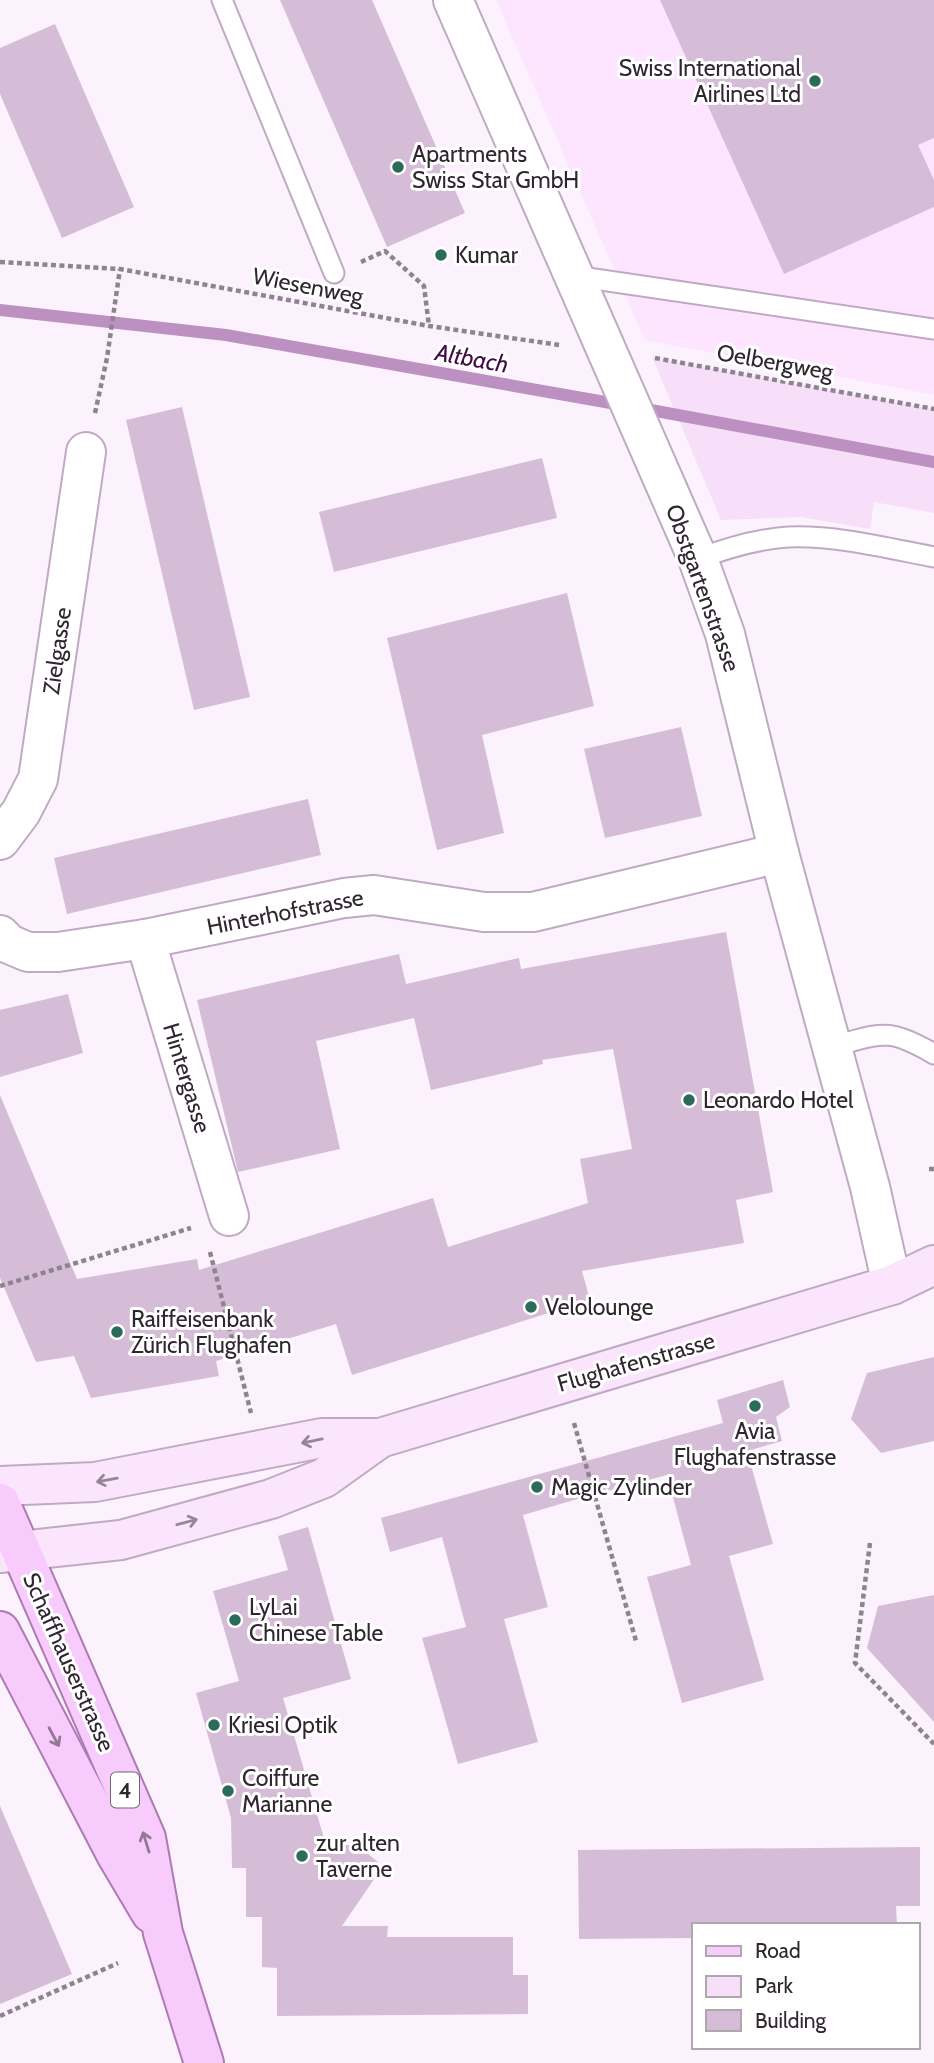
<svg xmlns="http://www.w3.org/2000/svg" width="934" height="2063" viewBox="0 0 934 2063" font-family="Cabin,sans-serif">
<rect width="100%" height="100%" fill="#fcf2fd"/>
<polygon fill="#fde5ff" points="496,0 934,0 934,395 645,340"/>
<polygon fill="#f7dffa" points="652,357 934,409 934,513 874,502 870,529 801,517 721,520"/>
<g fill="none" stroke-linecap="round" stroke-linejoin="round">
<g stroke="#bc90c0" stroke-width="12">
<polyline points="0,310 226,335 622,405"/>
<polyline points="640,408 934,462"/>
</g>
</g>
<g fill="#d5bdd7">
<polygon points="280,0 372,0 465,213 387,247"/>
<polygon points="660,0 934,0 934,138 918,145 934,180 934,207 784,274"/>
<polygon points="55,24 134,207 62,238 0,94 0,48"/>
<polygon points="182,407 250,697 194,710 126,420"/>
<polygon points="542,458 557,518 334,572 319,512"/>
<polygon points="567,593 594,706 482,735 504,833 437,850 387,638"/>
<polygon points="681,727 702,816 605,838 584,749"/>
<polygon points="308,799 321,855 67,914 54,858"/>
<polygon points="726,932 773,1192 736,1200 744,1243 582,1271 590,1300 352,1375 336,1324 216,1361 219,1376 91,1398 74,1356 36,1362 0,1278 0,1095 77,1279 197,1259 199,1270 433,1198 448,1247 588,1203 580,1159 632,1149 613,1049 542,1060 543,1064 431,1090 414,1018 316,1041 340,1149 238,1172 197,1000 399,954 406,984 519,958 521,969"/>
<polygon points="68,994 83,1053 0,1077 0,1010"/>
<polygon points="934,1357 934,1441 881,1453 851,1419 867,1373"/>
<polygon points="783,1380 790,1407 776,1417 782,1441 747,1451 773,1544 729,1556 764,1680 682,1703 647,1577 691,1565 667,1475 574,1500 523,1515 548,1607 504,1619 538,1742 458,1764 422,1638 466,1627 442,1537 390,1552 381,1518 723,1423 717,1400"/>
<polygon points="308,1527 351,1679 283,1698 326,1845 357,1845 378,1862 377,1875 342,1926 388,1926 387,1937 513,1937 513,1975 528,1975 528,2014 277,2016 277,1968 262,1967 262,1917 246,1917 246,1868 232,1868 231,1818 196,1693 239,1681 213,1591 288,1570 278,1536"/>
<polygon points="934,1595 934,1722 867,1648 878,1606"/>
<polygon points="0,1806 72,1974 0,2004"/>
<polygon points="920,1847 920,1906 896,1906 897,1925 694,1925 694,1938 579,1939 578,1850"/>
</g>
<g fill="none" stroke-linecap="round" stroke-linejoin="round">
<defs>
<g id="service">
<polyline points="222,0 334,273"/>
<polyline points="574,276 934,329"/>
<path d="M698,559C727,548 757,539 788,537C836,535 887,548 934,557"/>
<path d="M830,1047C882,1034 886,1026 934,1054"/>
</g>
<g id="minor">
<polyline points="453,0 698,559 725,634 779,853 870,1187 892,1285"/>
<polyline points="0,840 21,812 38,779 86,452"/>
<polyline points="0,935 9,944 28,952 58,952 145,939 344,898 374,895 484,912 533,912 779,853"/>
<polyline points="145,939 229,1216"/>
</g>
<g id="secondary">
<polyline points="0,1486 95,1482 322,1438 380,1438 892,1285 934,1265"/>
<polyline points="0,1553 121,1540 271,1499 324,1478 380,1438"/>
</g>
<g id="primary">
<polyline points="0,1503 146,1838 163,1933 204,2063"/>
<polyline points="0,1631 116,1854 151,1913"/>
</g>
</defs>
<use href="#service" stroke="#c0a9c3" stroke-width="23"/>
<use href="#minor" stroke="#c0a9c3" stroke-width="42"/>
<use href="#secondary" stroke="#c0a9c3" stroke-width="42"/>
<use href="#primary" stroke="#ad7ab3" stroke-width="42"/>
<g stroke="#8d848e" stroke-width="4.5" stroke-dasharray="5 3.5" stroke-linecap="butt">
<polyline points="0,262 120,269 429,326 559,345"/>
<polyline points="361,262 385,251 424,286 429,326"/>
<polyline points="655,358 934,409"/>
<polyline points="95,413 107,358 120,269"/>
<polyline points="929,1169 934,1169"/>
<polyline points="210,1252 251,1413"/>
<polyline points="0,1286 191,1228"/>
<polyline points="574,1423 636,1641"/>
<polyline points="870,1543 855,1663 934,1744"/>
<polyline points="0,2016 118,1963"/>
</g>
<use href="#service" stroke="#fff" stroke-width="19"/>
<use href="#minor" stroke="#fff" stroke-width="38"/>
<use href="#secondary" stroke="#fbe5fd" stroke-width="38"/>
<use href="#primary" stroke="#f7cbfb" stroke-width="38"/>
</g>
<defs><path id="oneway-shaft" d="M-6 0H5M1.5-3L5.5 0L1.5 3" fill="none" stroke-width="1.6" stroke-linecap="round" stroke-linejoin="round" transform="scale(1.75)"/></defs>
<g stroke="#958696">
<use href="#oneway-shaft" transform="translate(312 1441) rotate(168)"/>
<use href="#oneway-shaft" transform="translate(107 1480) rotate(170)"/>
<use href="#oneway-shaft" transform="translate(187 1522) rotate(-15)"/>
</g>
<g stroke="#937896">
<use href="#oneway-shaft" transform="translate(54 1737) rotate(62)"/>
<use href="#oneway-shaft" transform="translate(146 1842) rotate(-107)"/>
</g>
<g fill="#2a6b5a" stroke="#fff" stroke-width="2.5">
<circle cx="815" cy="81" r="7"/>
<circle cx="398" cy="167" r="7"/>
<circle cx="441" cy="255" r="7"/>
<circle cx="689" cy="1100" r="7"/>
<circle cx="531" cy="1307" r="7"/>
<circle cx="117" cy="1332" r="7"/>
<circle cx="755" cy="1406" r="7"/>
<circle cx="537" cy="1487" r="7"/>
<circle cx="235" cy="1620" r="7"/>
<circle cx="214" cy="1725" r="7"/>
<circle cx="228" cy="1791" r="7"/>
<circle cx="302" cy="1856" r="7"/>
</g>
<g text-anchor="middle" dominant-baseline="central" stroke-width="6" stroke-linejoin="round" paint-order="stroke">
<rect fill="#fff" stroke="#6d676e" stroke-width="2" x="111" y="1772.5" width="28" height="35" rx="5"/>
<g font-size="21" font-weight="bold" fill="#2f2630">
<text x="125" y="1790">4</text>
</g>
<g font-size="23" fill="#2f2630" stroke="#fff" text-anchor="start">
<text x="801" y="68" text-anchor="end">Swiss International<tspan x="801" dy="26">Airlines Ltd</tspan></text>
<text x="412" y="154">Apartments<tspan x="412" dy="26">Swiss Star GmbH</tspan></text>
<text x="455" y="255">Kumar</text>
<text x="703" y="1100">Leonardo Hotel</text>
<text x="545" y="1307">Velolounge</text>
<text x="131" y="1319">Raiffeisenbank<tspan x="131" dy="26">Zürich Flughafen</tspan></text>
<text x="755" y="1431" text-anchor="middle">Avia<tspan x="755" dy="26">Flughafenstrasse</tspan></text>
<text x="551" y="1487">Magic Zylinder</text>
<text x="249" y="1607">LyLai<tspan x="249" dy="26">Chinese Table</tspan></text>
<text x="228" y="1725">Kriesi Optik</text>
<text x="242" y="1778">Coiffure<tspan x="242" dy="26">Marianne</tspan></text>
<text x="316" y="1843">zur alten<tspan x="316" dy="26">Taverne</tspan></text>
</g>
<g font-size="23" fill="#2f2630" stroke="#fff">
<text transform="translate(308 286) rotate(11)">Wiesenweg</text>
<text transform="translate(775 362) rotate(10)">Oelbergweg</text>
<text transform="translate(703 588) rotate(70)">Obstgartenstrasse</text>
<text transform="translate(57 651) rotate(-82)">Zielgasse</text>
<text transform="translate(285 912) rotate(-11)">Hinterhofstrasse</text>
<text transform="translate(187 1078) rotate(73)">Hintergasse</text>
<text transform="translate(636 1362) rotate(-16)">Flughafenstrasse</text>
<text transform="translate(69 1662) rotate(66)">Schaffhauserstrasse</text>
</g>
<g font-size="24" font-style="italic" fill="#420b48" stroke="#fff">
<text transform="translate(472 358) rotate(10)">Altbach</text>
</g>
</g>
<rect x="692" y="1923" width="228" height="126" fill="#ffffff" stroke="#aca8ac" stroke-width="2"/>
<rect x="706" y="1946" width="35" height="10" fill="#f7cbfb" stroke="#aca8ac" stroke-width="2"/>
<text x="755" y="1958" font-size="21" fill="#2f2630">Road</text>
<rect x="706" y="1976" width="35" height="21" fill="#f7dffa" stroke="#aca8ac" stroke-width="2"/>
<text x="755" y="1993" font-size="21" fill="#2f2630">Park</text>
<rect x="706" y="2010" width="35" height="21" fill="#d5bdd7" stroke="#aca8ac" stroke-width="2"/>
<text x="755" y="2028" font-size="21" fill="#2f2630">Building</text>
</svg>
